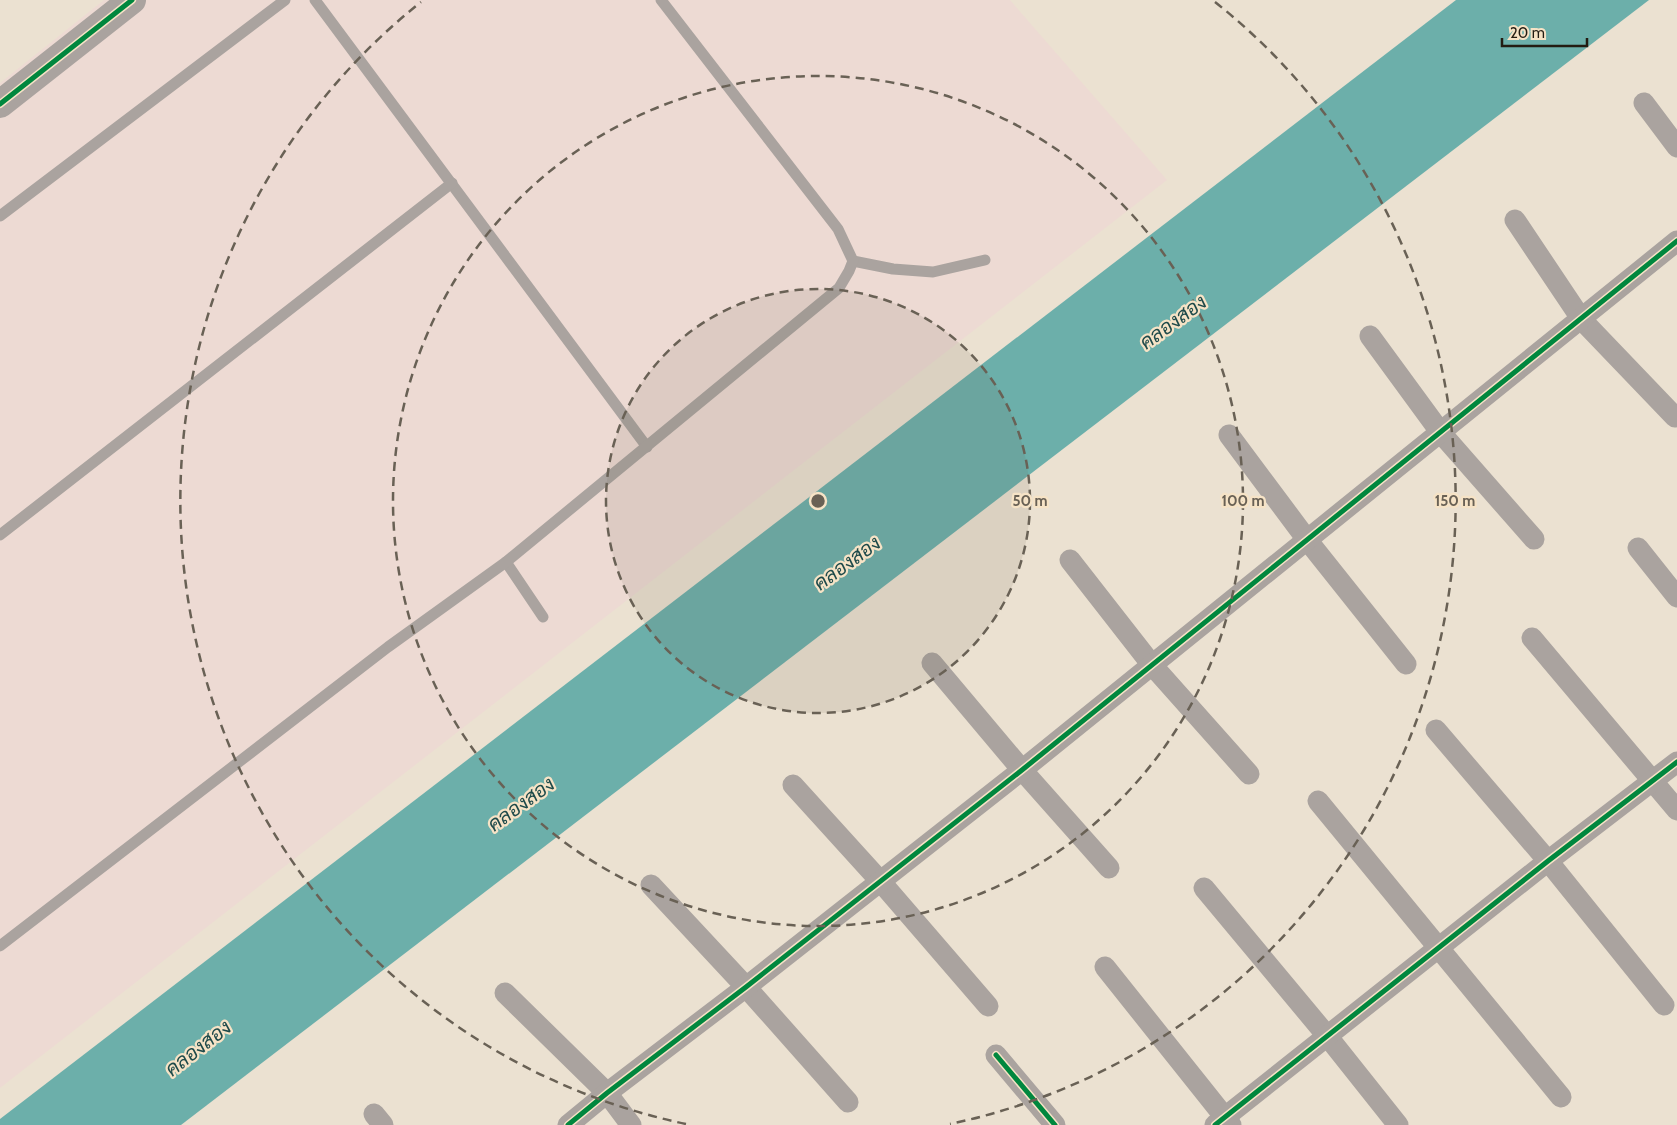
<svg xmlns="http://www.w3.org/2000/svg" width="1677" height="1125" viewBox="0 0 1677 1125" font-family="Cabin,Sarabun,sans-serif">
<rect width="100%" height="100%" fill="#ebe1d1"/>
<polygon fill="#eddad3" points="104,0 1010,0 1167,180 0,1088 0,83"/>
<polygon fill="#6cafaa" points="1456,0 1649,0 181,1125 0,1125 0,1119"/>
<g fill="none" stroke-linecap="round" stroke-linejoin="round">
<g stroke="#aaa39f" stroke-width="11">
<polyline points="315,0 647,447"/>
<polyline points="0,216 285,0"/>
<polyline points="853,261 893,269 933,272 985,260"/>
<polyline points="0,535 452,183"/>
<polyline points="506,562 543,617"/>
<polyline points="0,946 388,647 506,562 839,288 849,271 853,261 838,229 661,0"/>
</g>
<g stroke="#aaa39f" stroke-width="21">
<polyline points="1644,103 1677,147"/>
<polyline points="1515,220 1582,320 1675,417"/>
<polyline points="1370,336 1441,433 1534,539"/>
<polyline points="1229,435 1308,541 1406,664"/>
<polyline points="1638,548 1677,597"/>
<polyline points="1070,560 1152,665 1249,774"/>
<polyline points="1532,638 1677,810"/>
<polyline points="932,663 1022,770 1109,868"/>
<polyline points="1436,730 1548,861 1664,1005"/>
<polyline points="793,785 881,882 988,1006"/>
<polyline points="1318,801 1561,1097"/>
<polyline points="651,885 746,987 848,1102"/>
<polyline points="1204,888 1328,1037 1398,1125"/>
<polyline points="1105,967 1231,1125"/>
<polyline points="505,993 607,1093 631,1125"/>
<polyline points="996,1055 1055,1125"/>
<polyline points="374,1114 383,1125"/>
<polyline points="568,1125 607,1093 746,987 1022,770 1677,241"/>
<polyline points="1215,1125 1548,861 1677,762"/>
</g>
<polyline stroke="#aaa39f" stroke-width="28" points="0,104 132,0"/>
<defs>
<g id="cycleway">
<polyline points="0,104 132,0"/>
<polyline points="996,1055 1055,1125"/>
<polyline points="568,1125 607,1093 746,987 1022,770 1677,241"/>
<polyline points="1215,1125 1548,861 1677,762"/>
</g>
</defs>
<use href="#cycleway" stroke="#f6e3c6" stroke-width="8"/>
<use href="#cycleway" stroke="#00873e" stroke-width="5"/>
</g>
<circle cx="818" cy="501" r="212" fill="#696155" fill-opacity=".12"/>
<g fill="none" stroke="#696155" stroke-width="2.5" stroke-dasharray="9 6">
<circle cx="818" cy="501" r="212"/>
<circle cx="818" cy="501" r="425"/>
<path d="M686 1124A637 637 0 0 1 421 2M1215 2A637 637 0 0 1 950 1124"/>
</g>
<g text-anchor="middle" dominant-baseline="central" stroke-width="4.5" stroke-linejoin="round" paint-order="stroke">
<g font-size="20" font-style="italic" fill="#1e4a4a" stroke="#f6e3c6">
<text transform="translate(1173 322) rotate(-36)">คลองสอง</text>
<text transform="translate(847 563) rotate(-36)">คลองสอง</text>
<text transform="translate(521 804) rotate(-36)">คลองสอง</text>
<text transform="translate(198 1048) rotate(-38)">คลองสอง</text>
</g>
</g>
<circle cx="818" cy="501" r="8" fill="#696155" stroke="#f6e3c6" stroke-width="2.5"/>
<g font-size="15" text-anchor="middle" font-weight="bold" fill="#696155" stroke="#f6e3c6" stroke-width="4.5" stroke-linejoin="round" paint-order="stroke">
<text x="1030" y="506">50 m</text>
<text x="1243" y="506">100 m</text>
<text x="1455" y="506">150 m</text>
</g>
<path d="M1502 38v8h85v-8" fill="none" stroke="#231c12" stroke-width="2.5"/>
<text x="1510" y="38" font-size="15" fill="#231c12" stroke="#f6e3c6" stroke-width="4" paint-order="stroke">20 m</text>
</svg>
